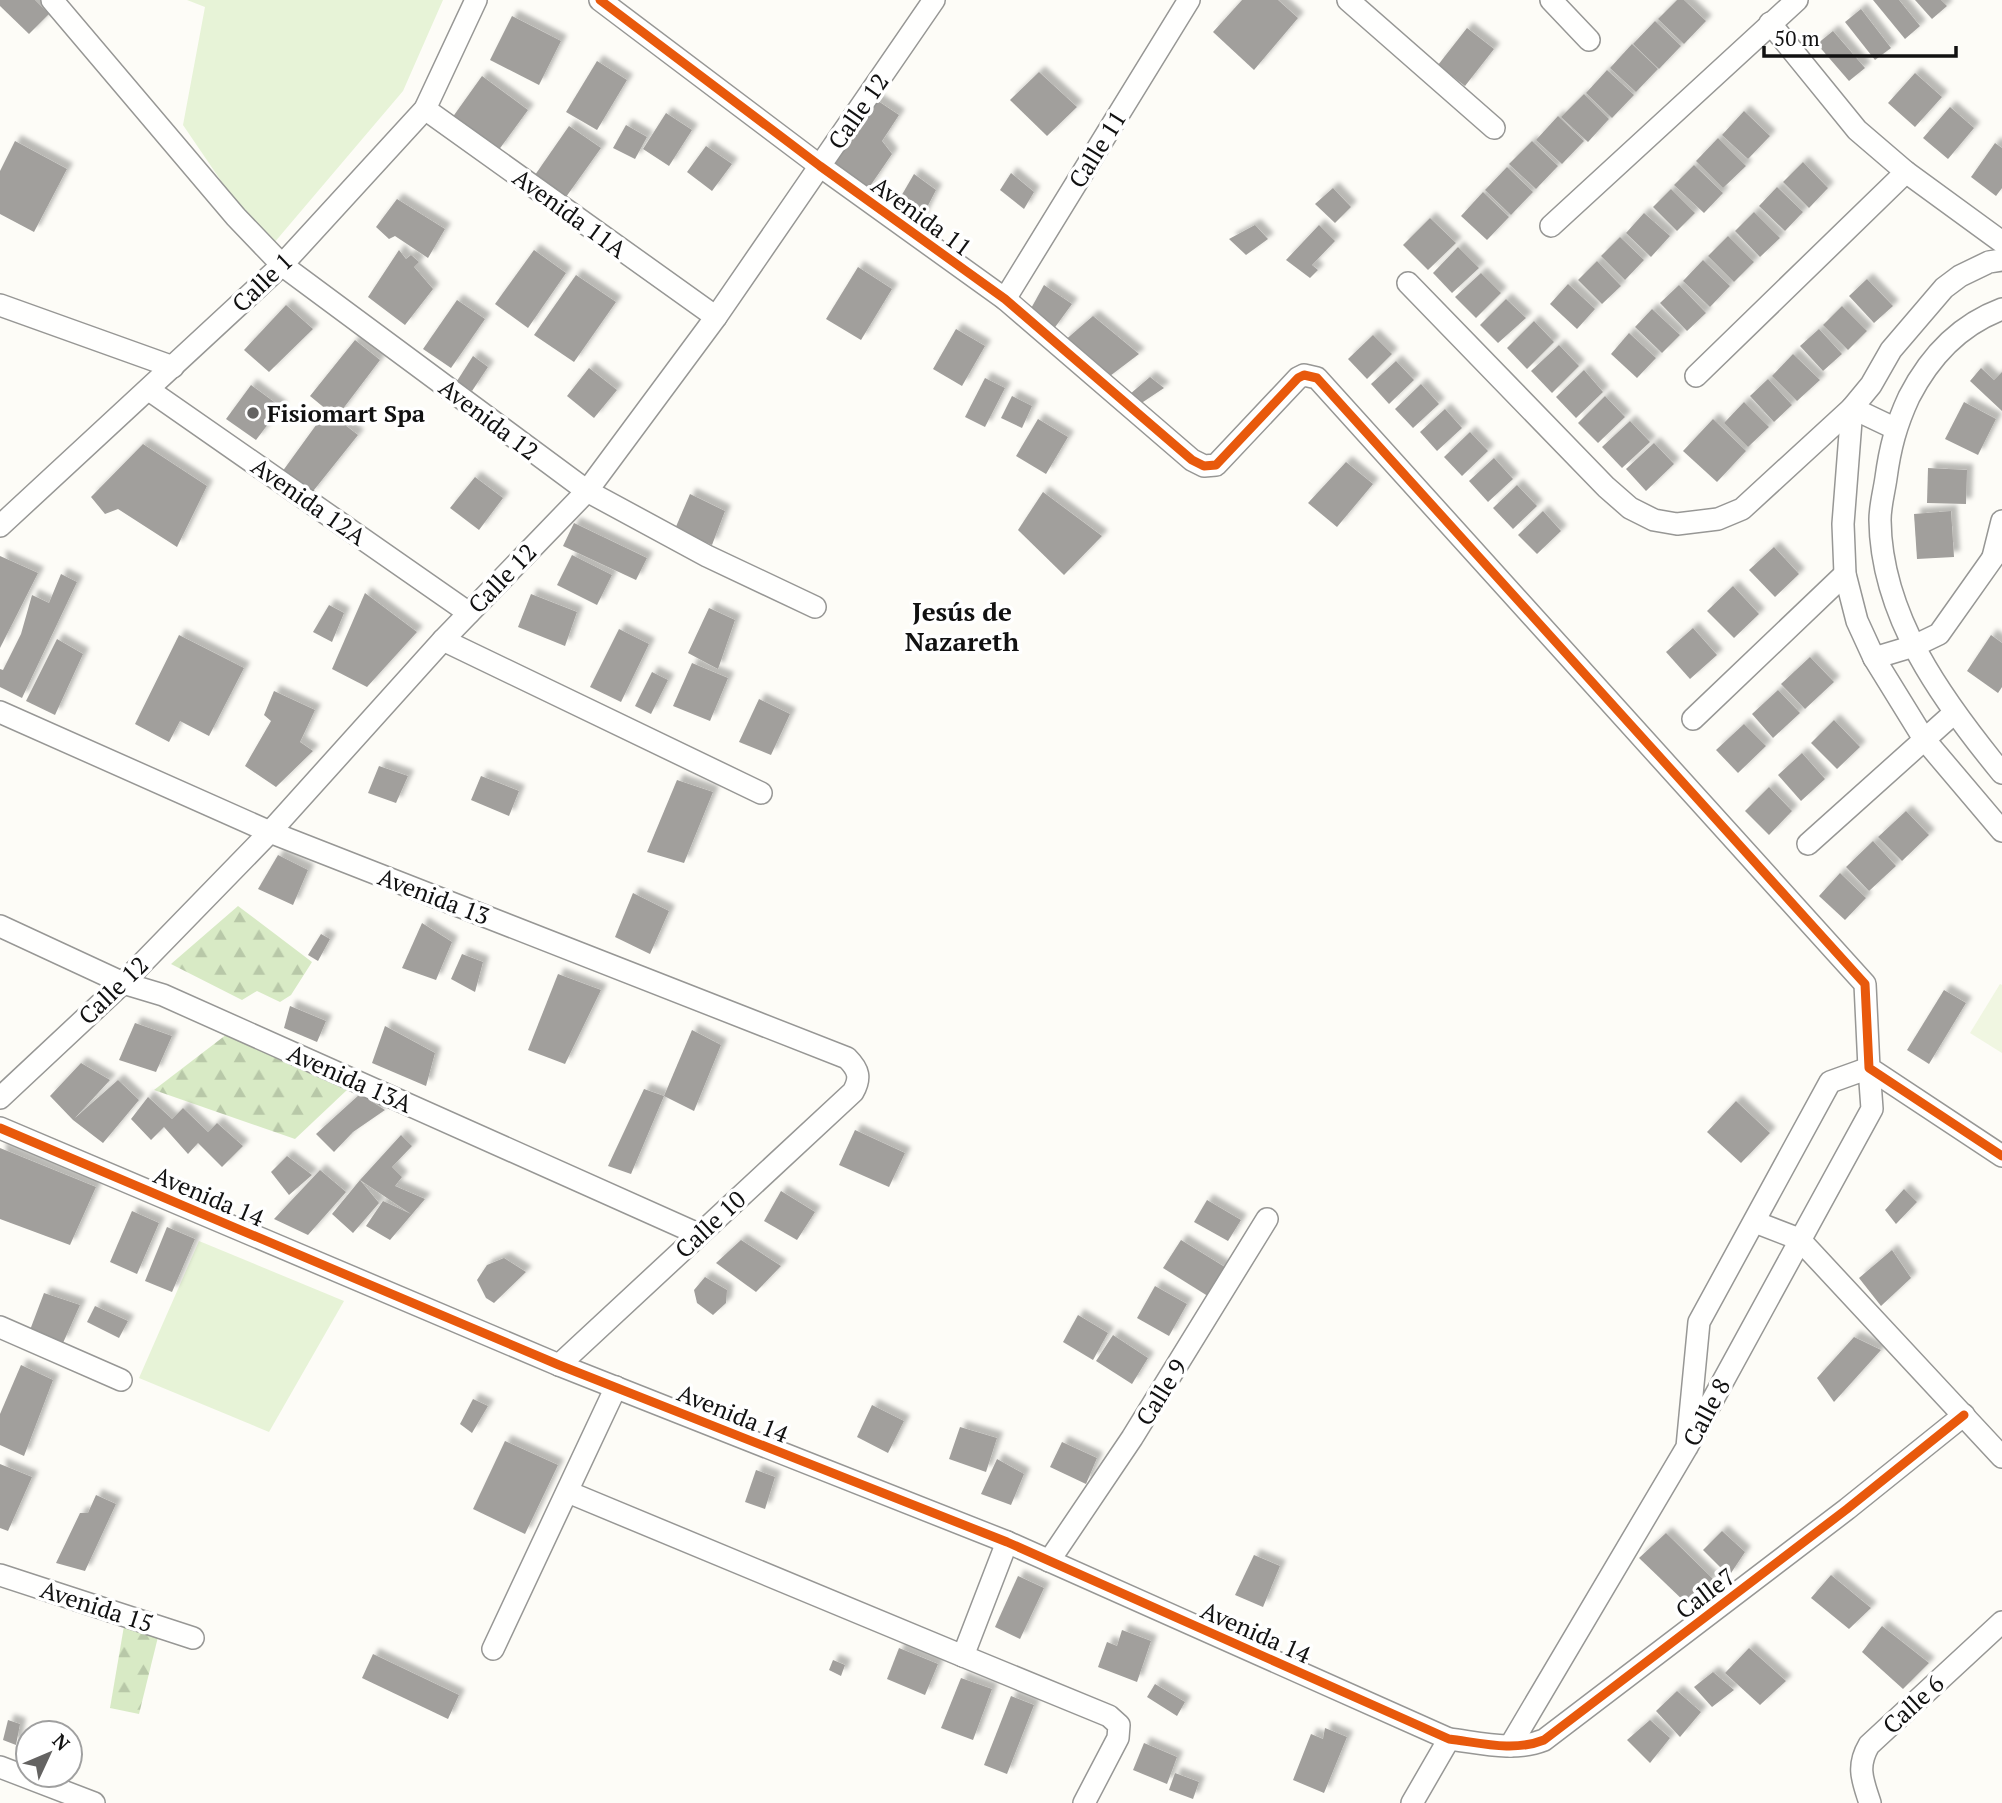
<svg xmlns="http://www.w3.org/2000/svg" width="2002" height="1803" viewBox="0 0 2002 1803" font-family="'PT Serif',serif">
<defs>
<pattern id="forest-firs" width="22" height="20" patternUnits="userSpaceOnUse" patternTransform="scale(1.75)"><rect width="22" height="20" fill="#d8eac5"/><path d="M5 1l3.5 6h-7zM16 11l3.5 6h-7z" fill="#b8c8a8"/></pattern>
<filter id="shadow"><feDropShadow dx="6" dy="-6" stdDeviation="2" flood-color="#0004"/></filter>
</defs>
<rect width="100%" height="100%" fill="#fdfcf7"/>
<g fill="#e7f3d7">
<polygon points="187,0 443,0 403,91 268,250 183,125 205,7"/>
<polygon points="199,1241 344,1301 269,1432 139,1378"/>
</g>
<g fill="url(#forest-firs)">
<polygon points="238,906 312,962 291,995 280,1002 257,991 242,1000 171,964"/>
<polygon points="231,1031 348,1089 295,1139 154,1090"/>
<polygon points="124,1626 158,1637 139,1714 110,1708"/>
</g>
<polygon fill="#f0f6e1" points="2000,984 2002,985 2002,1053 1970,1033"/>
<g fill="#a19f9c" filter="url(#shadow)">
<polygon points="0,0 35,0 49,14 29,34 0,6"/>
<polygon points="1242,0 1278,0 1298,18 1254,70 1213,32"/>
<polygon points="1677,0 1684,0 1706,21 1684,44 1658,19"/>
<polygon points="1873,0 1899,0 1920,26 1905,39"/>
<polygon points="1915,0 1941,0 1947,6 1932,19"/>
<polygon points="1861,9 1891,48 1875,60 1845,22"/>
<polygon points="512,16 561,41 539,85 490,60"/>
<polygon points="1655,21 1681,46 1659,69 1633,44"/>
<polygon points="1467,28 1494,49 1465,86 1438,65"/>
<polygon points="1833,31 1865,68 1849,81 1817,44"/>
<polygon points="1632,44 1658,69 1636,92 1610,68"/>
<polygon points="597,61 627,80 597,130 566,112"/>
<polygon points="1607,70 1634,95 1612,118 1586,93"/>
<polygon points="1039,72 1077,107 1047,136 1010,100"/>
<polygon points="1915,73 1942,97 1915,127 1888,103"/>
<polygon points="482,76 528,110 498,151 452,118"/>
<polygon points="1584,94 1609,119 1588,142 1561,117"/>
<polygon points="875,99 899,115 882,141 892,154 866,192 829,167"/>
<polygon points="1950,107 1974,128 1948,159 1923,138"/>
<polygon points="1744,111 1770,136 1748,159 1722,135"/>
<polygon points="666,113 692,130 669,166 643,149"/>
<polygon points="1558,116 1584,141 1562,164 1536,140"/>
<polygon points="626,125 647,137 635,159 613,148"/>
<polygon points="569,126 601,148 566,197 535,175"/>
<polygon points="1718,138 1746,166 1723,188 1696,161"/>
<polygon points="15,141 67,169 34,232 0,214 0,171"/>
<polygon points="1532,141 1558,166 1536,189 1509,164"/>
<polygon points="1995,143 2002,148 2002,188 1996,196 1971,177"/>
<polygon points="706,146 732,164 712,191 687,172"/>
<polygon points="1803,162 1828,188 1809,208 1783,182"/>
<polygon points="1694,165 1723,193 1704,213 1674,185"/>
<polygon points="1507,167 1533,192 1511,215 1485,190"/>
<polygon points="1011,173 1034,192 1024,209 1000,190"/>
<polygon points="914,174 936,190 917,227 893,210"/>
<polygon points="1777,187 1803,212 1785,231 1759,206"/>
<polygon points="1333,188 1351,207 1335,223 1315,204"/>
<polygon points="1671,189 1695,213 1677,231 1653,207"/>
<polygon points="1483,192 1509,217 1487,240 1461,216"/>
<polygon points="397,199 445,229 428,258 395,236 389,239 376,227"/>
<polygon points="1754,212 1780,238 1760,257 1735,231"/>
<polygon points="1644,213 1670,236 1651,257 1626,233"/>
<polygon points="1430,218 1456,243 1428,270 1403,245"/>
<polygon points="1255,225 1268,239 1246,255 1229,239"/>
<polygon points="1319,225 1335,241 1312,265 1318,270 1310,278 1286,260"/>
<polygon points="1728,236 1754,262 1734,282 1708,256"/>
<polygon points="1620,237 1644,260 1625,280 1601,256"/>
<polygon points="1458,247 1479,268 1452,293 1433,273"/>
<polygon points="399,250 406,259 411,255 419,262 414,267 433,289 405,325 368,297"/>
<polygon points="534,250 566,273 528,328 495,304"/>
<polygon points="1703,260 1730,286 1710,307 1683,281"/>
<polygon points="1597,261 1621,286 1602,304 1578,280"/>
<polygon points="858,267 892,289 861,340 826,319"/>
<polygon points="1481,273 1501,293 1476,318 1455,297"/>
<polygon points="576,275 616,302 574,362 534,335"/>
<polygon points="1867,279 1893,306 1874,323 1849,296"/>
<polygon points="1568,284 1595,309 1577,329 1550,304"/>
<polygon points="1044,285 1072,304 1053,330 1029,312"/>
<polygon points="1679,285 1706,313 1687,331 1660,303"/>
<polygon points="1506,299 1526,318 1498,343 1480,325"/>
<polygon points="457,300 485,319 451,368 423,349"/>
<polygon points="286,305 313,329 269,372 244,350"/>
<polygon points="1842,306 1867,331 1848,350 1823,325"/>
<polygon points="1652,309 1680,335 1662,353 1635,327"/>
<polygon points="1093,316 1139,354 1106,379 1063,342"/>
<polygon points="1534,321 1554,342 1527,369 1507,348"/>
<polygon points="956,329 985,346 962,386 933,369"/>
<polygon points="1819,329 1842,354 1823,371 1800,346"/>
<polygon points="1629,333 1656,358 1637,378 1611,354"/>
<polygon points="1373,335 1392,354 1367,379 1348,359"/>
<polygon points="355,340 380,360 336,418 358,435 310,495 282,472 327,410 310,396"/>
<polygon points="1559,345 1579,366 1552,393 1531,371"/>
<polygon points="1793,354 1820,380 1797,401 1772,376"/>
<polygon points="473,356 488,367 472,391 457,381"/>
<polygon points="1396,361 1414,380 1389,404 1371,384"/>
<polygon points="589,368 617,390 594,418 567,396"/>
<polygon points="1981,368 1994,380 2002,372 2002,411 1970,381"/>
<polygon points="1584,370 1603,392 1576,418 1556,397"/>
<polygon points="1150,377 1164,388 1140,404 1130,394"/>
<polygon points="985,378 1005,388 985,427 965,417"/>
<polygon points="1768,379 1792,405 1774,422 1750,396"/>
<polygon points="1421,384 1439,404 1413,428 1395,409"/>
<polygon points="251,385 281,407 256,440 226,419"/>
<polygon points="1012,396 1032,406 1022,428 1001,418"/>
<polygon points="1605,396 1625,417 1598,443 1578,423"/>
<polygon points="1744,402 1769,427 1748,447 1724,423"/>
<polygon points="1964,402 1996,419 1978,455 1945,439"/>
<polygon points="1445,409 1462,428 1437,451 1420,432"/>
<polygon points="1038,419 1068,437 1046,474 1016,456"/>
<polygon points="1713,419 1746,451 1717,482 1683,451"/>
<polygon points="1630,421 1650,442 1622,468 1602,447"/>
<polygon points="1470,432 1488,451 1462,476 1444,457"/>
<polygon points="1654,443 1674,464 1646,491 1626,469"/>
<polygon points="143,444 207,486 177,547 118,509 105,514 91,497"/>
<polygon points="1494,458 1513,479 1488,502 1469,481"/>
<polygon points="1346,462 1373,484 1337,527 1308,503"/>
<polygon points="1928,468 1967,470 1966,504 1927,503"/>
<polygon points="475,477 503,498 479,530 450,508"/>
<polygon points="1517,485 1537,506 1513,529 1493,508"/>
<polygon points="1043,492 1102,536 1064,575 1018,530"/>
<polygon points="690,494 725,511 712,545 675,529"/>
<polygon points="1543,511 1561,531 1537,554 1518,535"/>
<polygon points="1951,511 1954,557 1917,559 1914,514"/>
<polygon points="574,523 647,558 636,580 563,546"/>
<polygon points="1774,547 1799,574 1775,597 1749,570"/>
<polygon points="572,555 612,575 597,605 557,585"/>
<polygon points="0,556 38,573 0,648"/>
<polygon points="61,574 77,582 22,698 0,687 0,669 3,670 21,634 32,595 49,603"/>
<polygon points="1733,586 1759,614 1734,638 1707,611"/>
<polygon points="365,593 417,632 367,687 332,669"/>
<polygon points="531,594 577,612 565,646 518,627"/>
<polygon points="329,605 344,613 332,642 313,632"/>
<polygon points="709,608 735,620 718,669 688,653"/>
<polygon points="1693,628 1717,655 1690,679 1666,652"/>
<polygon points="619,629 649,644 621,702 590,687"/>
<polygon points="179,635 244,668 209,736 180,721 169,742 135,724"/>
<polygon points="1991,635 2002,643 2002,687 1998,693 1967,671"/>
<polygon points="57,639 83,654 55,715 26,701"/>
<polygon points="1810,657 1834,682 1805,709 1781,684"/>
<polygon points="692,663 728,678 710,721 673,706"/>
<polygon points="652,672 668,680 651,714 635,706"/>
<polygon points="1778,690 1800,713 1773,738 1752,714"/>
<polygon points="274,691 315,710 300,742 313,751 276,787 245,766 271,721 264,715"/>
<polygon points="759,699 790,714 771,755 739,742"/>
<polygon points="1834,720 1860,747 1837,769 1811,743"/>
<polygon points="1744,724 1766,746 1738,773 1716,750"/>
<polygon points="1802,753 1825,779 1801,801 1778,775"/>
<polygon points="379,766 408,776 396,803 368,793"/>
<polygon points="481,776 519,791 509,816 471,800"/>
<polygon points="677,780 713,792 684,863 647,852"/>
<polygon points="1769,787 1792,811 1769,835 1745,811"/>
<polygon points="1906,811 1929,835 1902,861 1878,837"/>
<polygon points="1873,841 1896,866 1869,891 1846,867"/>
<polygon points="278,855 308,870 293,905 258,889"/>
<polygon points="1840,873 1866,898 1845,920 1819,896"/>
<polygon points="633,893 669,911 650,954 615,937"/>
<polygon points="422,923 452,942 436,980 402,968"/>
<polygon points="321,934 330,939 318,961 308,955"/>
<polygon points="462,954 483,962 475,992 451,979"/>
<polygon points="558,974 601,990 565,1064 528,1050"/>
<polygon points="1944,990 1966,1003 1929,1064 1907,1050"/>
<polygon points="290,1006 326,1021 317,1042 284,1028"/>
<polygon points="135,1023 172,1036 156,1072 119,1060"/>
<polygon points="385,1026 435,1053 426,1086 372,1063"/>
<polygon points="692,1030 721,1045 694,1111 664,1096"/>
<polygon points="81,1063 110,1080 75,1118 118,1080 139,1100 103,1143 73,1120 50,1096"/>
<polygon points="644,1089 664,1096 631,1174 608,1166"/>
<polygon points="360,1094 385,1110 353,1132 334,1152 316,1134"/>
<polygon points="148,1097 172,1119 183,1108 208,1132 217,1123 243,1146 222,1167 198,1143 188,1154 164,1127 151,1140 131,1119"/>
<polygon points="1736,1101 1770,1133 1741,1163 1707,1132"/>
<polygon points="855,1130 905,1153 889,1187 839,1165"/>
<polygon points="401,1135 412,1146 392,1167 402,1177 395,1186 425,1199 390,1240 366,1226 383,1201 411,1214 360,1180 379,1203 353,1233 332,1214 360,1180"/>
<polygon points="0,1148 96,1187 70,1245 0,1219"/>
<polygon points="287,1156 312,1175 289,1195 271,1172"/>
<polygon points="320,1170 346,1192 308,1235 274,1219"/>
<polygon points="1904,1189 1917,1202 1896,1224 1885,1210"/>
<polygon points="781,1191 815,1212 797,1240 764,1221"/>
<polygon points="1207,1200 1241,1220 1228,1241 1194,1222"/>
<polygon points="132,1211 159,1223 137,1274 110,1262"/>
<polygon points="167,1227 195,1239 172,1292 145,1281"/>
<polygon points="741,1240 781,1266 756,1292 716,1263"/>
<polygon points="1181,1240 1228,1269 1211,1298 1163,1268"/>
<polygon points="1892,1250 1911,1278 1881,1306 1859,1278"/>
<polygon points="504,1258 526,1272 494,1303 486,1298 477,1280 487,1265"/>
<polygon points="705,1277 727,1290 726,1303 713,1315 697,1303 694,1290"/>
<polygon points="1155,1286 1187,1304 1169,1336 1137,1318"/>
<polygon points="44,1293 80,1305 63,1343 30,1330"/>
<polygon points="95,1306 128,1321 119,1338 87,1322"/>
<polygon points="1078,1315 1108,1333 1093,1360 1063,1342"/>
<polygon points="1113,1335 1148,1358 1132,1384 1096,1361"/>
<polygon points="1854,1337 1881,1350 1834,1402 1817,1378"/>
<polygon points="21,1365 53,1380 24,1456 0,1445 0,1414"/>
<polygon points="473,1399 488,1406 472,1433 460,1424"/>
<polygon points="872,1405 904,1421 888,1453 857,1437"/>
<polygon points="960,1427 997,1438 986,1472 949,1459"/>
<polygon points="505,1441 558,1465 525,1534 473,1509"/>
<polygon points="1062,1442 1097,1458 1086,1484 1050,1467"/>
<polygon points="997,1459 1024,1474 1011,1505 981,1494"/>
<polygon points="0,1464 32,1477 8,1531 0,1528"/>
<polygon points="756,1470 775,1477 765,1509 745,1502"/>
<polygon points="96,1495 116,1504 85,1571 56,1563 80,1513 88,1513"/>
<polygon points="1722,1531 1745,1552 1729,1576 1703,1550"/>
<polygon points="1666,1533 1713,1579 1688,1605 1639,1558"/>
<polygon points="1254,1555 1280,1566 1263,1607 1235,1595"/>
<polygon points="1831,1575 1871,1608 1849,1629 1811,1598"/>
<polygon points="1018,1576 1044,1588 1020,1639 995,1627"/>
<polygon points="1882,1626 1929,1663 1903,1689 1862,1652"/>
<polygon points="1122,1630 1151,1641 1137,1682 1098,1667 1107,1642 1117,1646"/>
<polygon points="899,1648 938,1664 925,1695 887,1679"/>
<polygon points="1749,1648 1786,1681 1760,1705 1725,1673"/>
<polygon points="373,1654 459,1695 448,1719 362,1678"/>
<polygon points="833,1660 845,1665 841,1676 829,1670"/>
<polygon points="1713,1672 1734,1690 1712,1707 1694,1687"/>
<polygon points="961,1678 992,1689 973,1740 941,1728"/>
<polygon points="1155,1684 1185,1702 1177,1716 1147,1697"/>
<polygon points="1677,1691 1701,1712 1680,1737 1656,1711"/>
<polygon points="1011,1696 1034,1705 1007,1774 984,1765"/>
<polygon points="8,1720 20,1724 16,1745 3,1740"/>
<polygon points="1650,1720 1670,1738 1650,1763 1627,1740"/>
<polygon points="1325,1728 1347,1737 1324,1793 1293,1780 1311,1734 1323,1739"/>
<polygon points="1144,1743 1177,1757 1167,1784 1133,1770"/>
<polygon points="1175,1773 1199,1782 1193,1799 1169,1790"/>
</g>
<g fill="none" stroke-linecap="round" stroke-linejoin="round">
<defs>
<g id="minor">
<polyline points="52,0 236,217 282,265 587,491 707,556 815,607"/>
<polyline points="600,0 820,166 1005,299 1192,460 1204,466 1216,465 1298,378 1304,375 1317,378 1865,984 1869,1068 2002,1156"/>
<polyline points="1348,0 1494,128"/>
<polyline points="1551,0 1589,40"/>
<polyline points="1770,23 1857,130 1906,172 2002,242"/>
<polyline points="425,109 716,317"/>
<polyline points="1551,226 1797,0"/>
<polyline points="2002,260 1989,262 1960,276 1944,288 1891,350 1871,385 1852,408 1843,524 1845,574 1857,621 1874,658 1924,739 2002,831"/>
<polyline points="1408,283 1606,487 1630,508 1654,520 1677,524 1718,519 1742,509 1852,408 1894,428"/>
<polyline points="1005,299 1189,0"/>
<polyline points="0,305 173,367"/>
<path d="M2002,309C1959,325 1930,356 1909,397C1896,425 1890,448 1886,478C1884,492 1880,506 1880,520C1881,617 1943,701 2002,773"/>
<polyline points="1696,376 1906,172"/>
<polyline points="149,390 469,613"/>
<polyline points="0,526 282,265 425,109 476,0"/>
<polyline points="1993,557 2002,521"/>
<polyline points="443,640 761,793"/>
<polyline points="1874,658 1914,646 1939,634 2002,545"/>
<path d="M0,712L270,832L847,1058C859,1070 861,1078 853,1092L559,1365"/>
<polyline points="1693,719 1845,574"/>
<polyline points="1808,844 1953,714"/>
<polyline points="0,926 123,983 163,995 698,1234"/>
<polyline points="0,1098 123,983 270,832 443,640 587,491 716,317 934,0"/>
<path d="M0,1128L559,1365L1007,1542L1449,1739C1481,1743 1514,1752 1544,1740L1847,1509L1964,1415"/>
<polyline points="1755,1222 1799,1239 2002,1457"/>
<polyline points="0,1327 121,1380"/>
<polyline points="568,1492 963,1656"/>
<polyline points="1007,1542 963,1656 1109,1716 1119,1725 1118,1738 1084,1803"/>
<polyline points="1049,1561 1132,1438 1267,1219"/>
<polyline points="0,1575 193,1638"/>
<polyline points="493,1649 616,1387"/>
<polyline points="1510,1746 1687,1447 1872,1109 1869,1068 1830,1082 1699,1322 1687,1447"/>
<polyline points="0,1767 94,1803"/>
<polyline points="1412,1803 1449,1739"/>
<path d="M1870,1803C1863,1781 1856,1767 1869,1745L2002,1622"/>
</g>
</defs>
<use href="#minor" stroke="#979795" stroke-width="24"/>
<use href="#minor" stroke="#fffffe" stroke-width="21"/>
<defs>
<g id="cycleway">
<polyline points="600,0 820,166 1005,299 1192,460 1204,466 1216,465 1298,378 1304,375 1317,378 1865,984 1869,1068 2002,1156"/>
<path d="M0,1128L559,1365L1007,1542L1449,1739C1481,1743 1514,1752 1544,1740L1847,1509L1964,1415"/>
</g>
</defs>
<use href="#cycleway" stroke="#fff" stroke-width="13"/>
<use href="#cycleway" stroke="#e8590c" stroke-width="9"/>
</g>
<circle fill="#646362" stroke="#fff" stroke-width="2.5" cx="253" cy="413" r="7"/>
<g text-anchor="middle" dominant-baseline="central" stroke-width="7" stroke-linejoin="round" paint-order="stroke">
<g font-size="24" fill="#111" stroke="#fff">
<text transform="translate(858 111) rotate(-55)">Calle 12</text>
<text transform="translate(1097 149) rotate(-58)">Calle 11</text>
<text transform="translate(570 213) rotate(36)">Avenida 11A</text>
<text transform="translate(922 216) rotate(36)">Avenida 11</text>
<text transform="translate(262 282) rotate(-44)">Calle 1</text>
<text transform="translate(489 419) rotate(37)">Avenida 12</text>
<text transform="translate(309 501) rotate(35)">Avenida 12A</text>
<text transform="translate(502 578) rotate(-46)">Calle 12</text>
<text transform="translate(434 896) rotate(21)">Avenida 13</text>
<text transform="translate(113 990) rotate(-44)">Calle 12</text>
<text transform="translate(350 1078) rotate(24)">Avenida 13A</text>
<text transform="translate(209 1196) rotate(23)">Avenida 14</text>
<text transform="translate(710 1224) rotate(-43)">Calle 10</text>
<text transform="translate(1161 1392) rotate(-58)">Calle 9</text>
<text transform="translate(1706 1412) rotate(-62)">Calle 8</text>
<text transform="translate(733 1413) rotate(22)">Avenida 14</text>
<text transform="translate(1705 1593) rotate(-37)">Calle7</text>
<text transform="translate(97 1606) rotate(18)">Avenida 15</text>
<text transform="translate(1256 1632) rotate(24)">Avenida 14</text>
<text transform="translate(1913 1704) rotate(-43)">Calle 6</text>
</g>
<g font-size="24" font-weight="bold" fill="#111" stroke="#fff" text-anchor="start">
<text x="267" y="413">Fisiomart Spa</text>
</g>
<g font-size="26" font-weight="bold" fill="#111" stroke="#fff">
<text x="962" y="611">Jesús de<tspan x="962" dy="30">Nazareth</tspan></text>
</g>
</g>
<g transform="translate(49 1754) rotate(46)"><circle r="33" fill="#ffffff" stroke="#a0a0a0" stroke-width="2"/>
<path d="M0-5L12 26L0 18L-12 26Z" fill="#646362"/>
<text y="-10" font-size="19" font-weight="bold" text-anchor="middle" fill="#111111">N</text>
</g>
<path d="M1764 46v10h192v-10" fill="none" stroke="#111111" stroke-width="3.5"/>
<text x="1774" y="46" font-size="21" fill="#111111" stroke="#ffffff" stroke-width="5" paint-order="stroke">50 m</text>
</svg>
